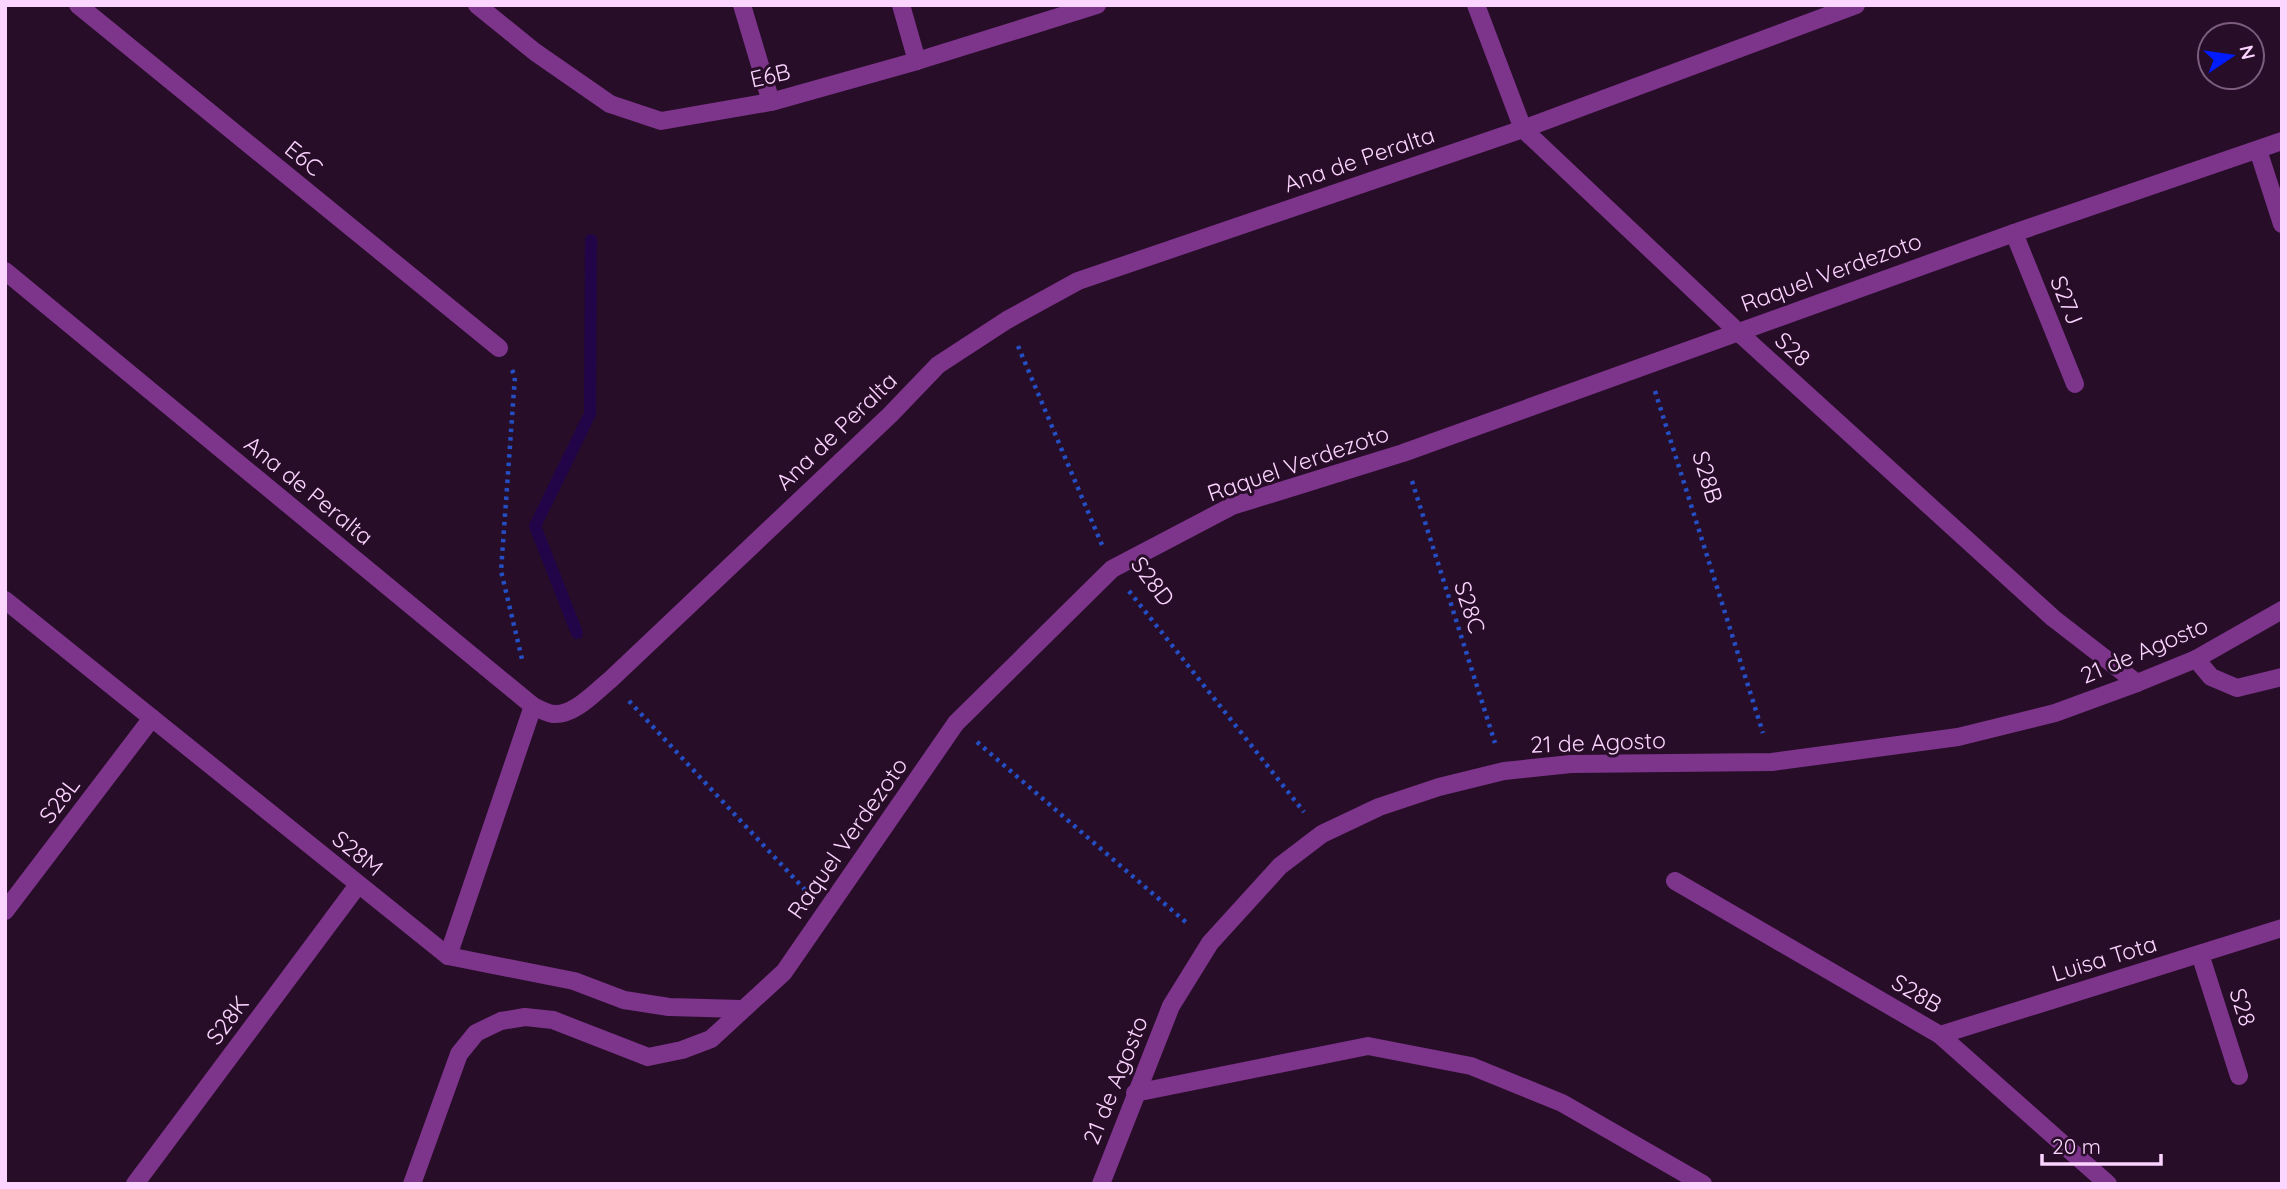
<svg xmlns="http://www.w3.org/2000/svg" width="2287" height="1189" viewBox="0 0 2287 1189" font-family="Quicksand,sans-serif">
<rect width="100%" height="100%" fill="#270d28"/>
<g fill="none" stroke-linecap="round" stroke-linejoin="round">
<polyline stroke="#220549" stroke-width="12" points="577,633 535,526 590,414 591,240"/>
<g stroke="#244fc4" stroke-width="4.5" stroke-dasharray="3.5 5" stroke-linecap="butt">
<polyline points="1018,346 1102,545"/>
<polyline points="512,370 515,376 501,571 522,659"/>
<polyline points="1655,391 1763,733"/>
<polyline points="1412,481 1495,743"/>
<polyline points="1129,591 1304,812"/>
<polyline points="629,701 807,892"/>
<polyline points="977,742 1188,924"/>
</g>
<g stroke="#7d348b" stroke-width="18">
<polyline points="78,5 499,348"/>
<polyline points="477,5 535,52 610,104 661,121 771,102 917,61 1097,5"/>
<polyline points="742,5 771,102"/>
<polyline points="901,5 917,61"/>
<polyline points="1476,5 1523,129 1737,331 2053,618 2137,683"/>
<polyline points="2258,150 2282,224"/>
<polyline points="2014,233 2075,384"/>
<path d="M5,271L533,706C539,709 546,713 553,714C574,716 595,692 610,680L890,415L938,365L1007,320L1078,281L1523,129L1856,5"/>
<polyline points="5,600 448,956 574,981 624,1000 669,1007 741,1009"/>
<polyline points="2196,659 2211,677 2237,688 2282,677"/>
<polyline points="1675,881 1940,1035 2108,1184"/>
<polyline points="5,911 152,718"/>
<polyline points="2200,954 2239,1076"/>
<polyline points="448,956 533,706"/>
<polyline points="1940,1035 2282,928"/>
<polyline points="1135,1093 1368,1046 1471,1066 1562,1103 1703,1184"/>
<polyline points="135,1184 358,885"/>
<polyline points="412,1184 459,1054 476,1033 501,1021 525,1017 553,1020 648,1057 682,1050 711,1039 784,972 956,723 1112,569 1232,506 1403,453 2014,233 2282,141"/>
<polyline points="1101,1184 1171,1006 1210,943 1280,866 1322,834 1379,807 1439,787 1504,771 1571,764 1772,762 1958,737 2055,713 2137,683 2196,659 2282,610"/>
</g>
</g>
<g text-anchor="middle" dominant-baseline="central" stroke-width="6" stroke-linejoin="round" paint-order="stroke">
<g font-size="23" fill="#fbd4ff" stroke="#270d28">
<text transform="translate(770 75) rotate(-13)">E6B</text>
<text transform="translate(304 158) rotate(39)">E6C</text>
<text transform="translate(1359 159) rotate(-19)">Ana de Peralta</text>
<text transform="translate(1831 272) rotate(-20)">Raquel Verdezoto</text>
<text transform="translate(2067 300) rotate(68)">S27J</text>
<text transform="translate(1793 349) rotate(42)">S28</text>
<text transform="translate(836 431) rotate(-44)">Ana de Peralta</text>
<text transform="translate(1298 463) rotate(-19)">Raquel Verdezoto</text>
<text transform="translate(1708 477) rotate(73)">S28B</text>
<text transform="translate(309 490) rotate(39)">Ana de Peralta</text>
<text transform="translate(1153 581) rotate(53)">S28D</text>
<text transform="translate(1470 607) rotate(72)">S28C</text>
<text transform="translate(2144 650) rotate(-23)">21 de Agosto</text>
<text transform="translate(1598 742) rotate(-2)">21 de Agosto</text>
<text transform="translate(59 800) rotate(-53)">S28L</text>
<text transform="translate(847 838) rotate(-55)">Raquel Verdezoto</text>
<text transform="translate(358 853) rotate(39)">S28M</text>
<text transform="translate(2104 958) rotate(-17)">Luisa Tota</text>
<text transform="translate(1917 993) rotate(30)">S28B</text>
<text transform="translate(2243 1007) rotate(72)">S28</text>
<text transform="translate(227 1020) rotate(-53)">S28K</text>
<text transform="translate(1115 1080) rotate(-68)">21 de Agosto</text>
</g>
</g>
<rect width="2287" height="1189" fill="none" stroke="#fbd4ff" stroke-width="14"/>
<g transform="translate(2231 56) rotate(77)"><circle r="33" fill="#270d28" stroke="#7c5d7e" stroke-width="2"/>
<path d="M0-5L12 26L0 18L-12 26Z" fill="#001cff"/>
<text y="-10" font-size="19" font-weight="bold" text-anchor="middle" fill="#fbd4ff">N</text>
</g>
<path d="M2042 1154v10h119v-10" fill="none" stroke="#fbd4ff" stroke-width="3.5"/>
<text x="2052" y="1154" font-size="21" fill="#fbd4ff" stroke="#270d28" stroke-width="5" paint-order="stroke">20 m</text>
</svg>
